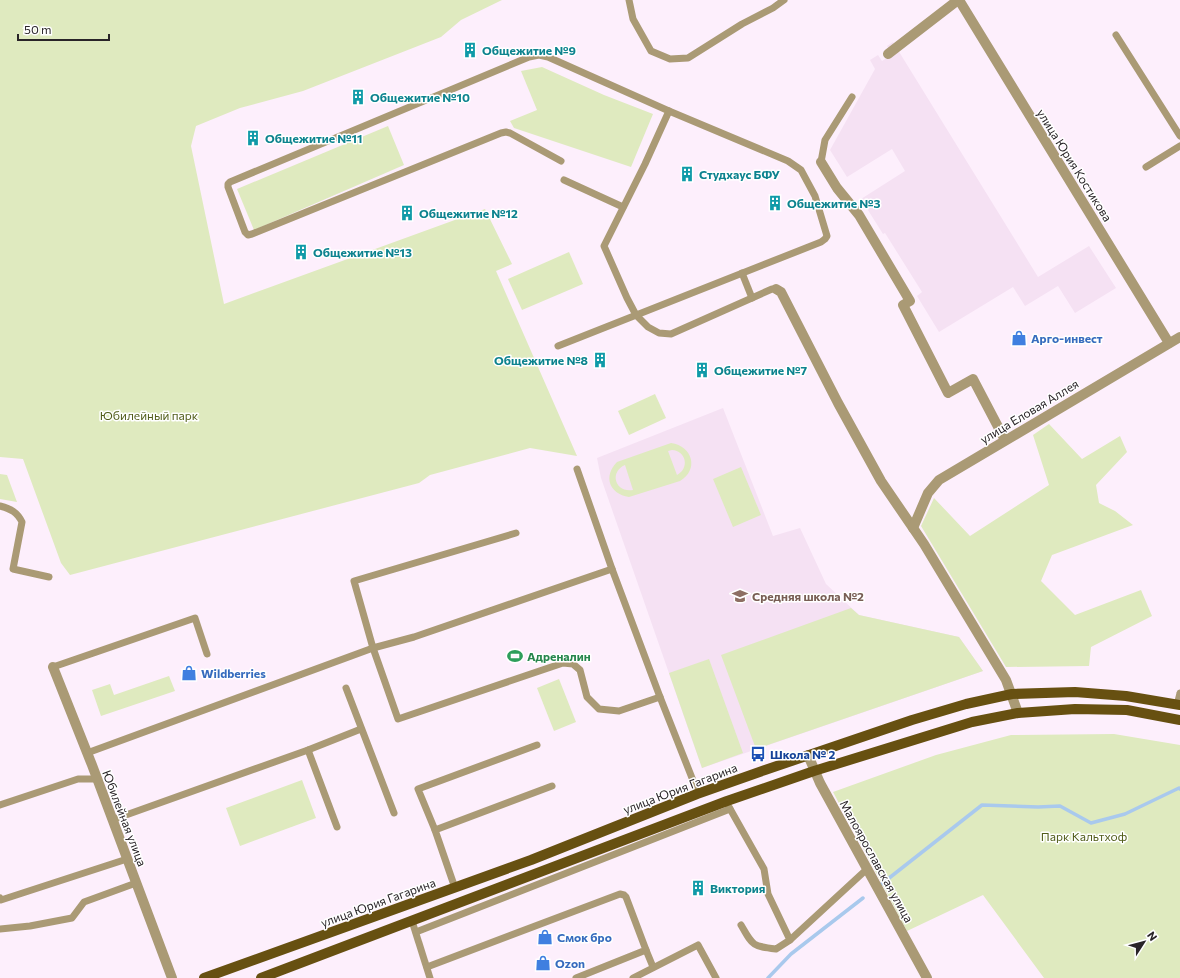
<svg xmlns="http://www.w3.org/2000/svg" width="1180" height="978" viewBox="0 0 1180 978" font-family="Commissioner,sans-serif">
<rect width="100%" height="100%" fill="#fdeffc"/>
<g fill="#f5e1f3">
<polygon points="893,42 1038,277 1089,246 1116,288 1075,313 1058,286 1025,306 1013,287 939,332 917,296 922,292 885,233 883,234 861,199 905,171 892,149 847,177 830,150 875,69 870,60 878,55 882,61 892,55 887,46"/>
<polygon points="723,408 773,536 800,528 826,584 859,615 959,637 983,671 702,768 601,478 597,458"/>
</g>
<g fill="#dfeabf" fill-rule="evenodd">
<polygon points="0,0 502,0 461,20 441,37 303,91 240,108 196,126 191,146 224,304 485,209 512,264 496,271 577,456 530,448 430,475 419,483 70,575 61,563 23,459 0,457"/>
<polygon points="542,67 604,95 653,114 631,167 514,128 510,121 537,110 521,71"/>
<polygon points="388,126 404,165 254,230 237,189"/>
<polygon points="569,252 583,284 522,310 508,279"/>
<polygon points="655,394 666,418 629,435 618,411"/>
<polygon points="1049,424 1082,459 1120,436 1127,452 1096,485 1099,503 1115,511 1133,525 1052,555 1041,581 1075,615 1141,590 1152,616 1091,647 1089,666 1006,667 921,526 934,498 970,536 1049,485 1033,435"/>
<path d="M671,443C693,446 699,470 680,481L629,497C609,494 603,476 617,462ZM672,450C686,451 690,468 677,475L668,451ZM625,465L633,490C615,493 609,472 625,465Z"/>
<polygon points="741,467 761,515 733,527 713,479"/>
<polygon points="0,474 7,475 17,502 0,499"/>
<polygon points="851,608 859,615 959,637 983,671 756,749 721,655"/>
<polygon points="709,659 743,753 702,768 669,673"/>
<polygon points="169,676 175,691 101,716 92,690 110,684 114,695"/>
<polygon points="559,679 576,722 554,731 537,688"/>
<polygon points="1114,734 1180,745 1180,978 1044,978 983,895 907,931 833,792 936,755 1011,735"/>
<polygon points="302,780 316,818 240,846 226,808"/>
</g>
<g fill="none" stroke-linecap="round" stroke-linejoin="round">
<g stroke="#a9c9ed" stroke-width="3.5">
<polyline points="879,886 982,805 1038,807 1060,806 1091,823 1125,814 1179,788 1180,789"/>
<polyline points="768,978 791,954 863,898"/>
</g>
<g stroke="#aa9a75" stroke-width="7">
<polyline points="629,0 633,19 651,51 670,59 688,58 742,24 773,8 784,0"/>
<polyline points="1116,35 1180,136"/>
<polyline points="669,111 645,164 604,246 627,298 636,315 648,327 659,333 671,334 772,289 776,289"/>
<polyline points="821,162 825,140 852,97"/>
<polyline points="1146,167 1180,146"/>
<polyline points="564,180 623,207"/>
<polyline points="742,273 752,298"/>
<polyline points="558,346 821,242 825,239 827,236 815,196 801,170 788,161 669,111 548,57 539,55 529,57 230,182 228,184 228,187 245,232 248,235 252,234 501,133 506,132 510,133 561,161"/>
<polyline points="577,469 612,569"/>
<path d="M0,506C11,509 17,512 22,522L13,569L49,577"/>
<polyline points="516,533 354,581 373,648 414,637 612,569 660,697 694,783 697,794"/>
<polyline points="53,667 195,618 207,654"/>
<polyline points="346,688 394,813"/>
<polyline points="1177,705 1180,693"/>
<polyline points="308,750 337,827"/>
<polyline points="87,753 373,648 398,719 563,663 573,664 580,670 587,697 599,709 619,711 660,697"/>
<polyline points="0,805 78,779 97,779"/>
<path d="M729,807L764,869L768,894L790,940L776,949C752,946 753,946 741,925"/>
<polyline points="112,820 308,750 361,729"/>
<polyline points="435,830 418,789 537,745"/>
<polyline points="455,888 435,830 552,786"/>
<polyline points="0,898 1,900 127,859"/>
<polyline points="412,921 430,978"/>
<polyline points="0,929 30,926 72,918 84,902 136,883"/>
<polyline points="416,932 730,809"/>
<polyline points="790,940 867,869"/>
<polyline points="646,950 653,967"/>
<polyline points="427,967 620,894 624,895 626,897 646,950 576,978"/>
<polyline points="633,978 698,945 716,978"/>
</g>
<g stroke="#aa9a75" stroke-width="10">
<polyline points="959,0 1169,343"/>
<polyline points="888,54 958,0"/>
<polyline points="821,162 837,188 859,215 910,301 903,305 948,393 973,379 1005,440"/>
<polyline points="776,289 781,292 838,403 881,481 924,544 1006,680 1018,713"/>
<polyline points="913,528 928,493 939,480 1180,337"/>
<polyline points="53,667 92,765 172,978"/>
<polyline points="808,755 820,783 927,978"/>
</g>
<g stroke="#675011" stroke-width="10">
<polyline points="204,978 531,860 697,794 765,770 912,720 966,704 1012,694 1075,692 1126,696 1180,705"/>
<polyline points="261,978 727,801 814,771 972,722 1018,713 1075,709 1127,710 1180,720"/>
</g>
</g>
<defs>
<symbol id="building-bare" viewBox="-9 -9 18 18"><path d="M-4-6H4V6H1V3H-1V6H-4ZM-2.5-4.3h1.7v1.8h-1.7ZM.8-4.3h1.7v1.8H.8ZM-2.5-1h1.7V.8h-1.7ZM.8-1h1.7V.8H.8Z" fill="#0f9aa8" stroke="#fff" stroke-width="2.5" paint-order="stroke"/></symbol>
<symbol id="shop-bare" viewBox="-9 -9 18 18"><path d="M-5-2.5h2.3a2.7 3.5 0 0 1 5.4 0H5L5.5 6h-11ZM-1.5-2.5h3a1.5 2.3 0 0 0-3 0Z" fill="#3f7fe0" stroke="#fff" stroke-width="2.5" paint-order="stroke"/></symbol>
<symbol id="school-bare" viewBox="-9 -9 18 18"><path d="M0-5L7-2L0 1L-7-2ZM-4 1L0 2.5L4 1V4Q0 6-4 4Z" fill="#8d6e63" stroke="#fff" stroke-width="2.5" paint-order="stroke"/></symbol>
<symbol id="stadium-bare" viewBox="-9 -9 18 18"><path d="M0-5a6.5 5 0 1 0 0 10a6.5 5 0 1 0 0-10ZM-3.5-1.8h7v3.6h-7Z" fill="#2e9e5b" stroke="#fff" stroke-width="2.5" paint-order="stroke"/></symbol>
<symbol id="bus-bare" viewBox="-9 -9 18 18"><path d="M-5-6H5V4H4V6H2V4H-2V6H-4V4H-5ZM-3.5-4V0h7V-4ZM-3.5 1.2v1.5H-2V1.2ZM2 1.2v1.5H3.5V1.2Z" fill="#1a4fb4" stroke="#fff" stroke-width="2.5" paint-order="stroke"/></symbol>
</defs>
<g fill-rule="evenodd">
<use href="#building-bare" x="459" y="39" width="22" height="22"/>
<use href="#building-bare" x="347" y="86" width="22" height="22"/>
<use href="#building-bare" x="242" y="127" width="22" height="22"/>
<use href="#building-bare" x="676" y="163" width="22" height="22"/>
<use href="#building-bare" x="764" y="192" width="22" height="22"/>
<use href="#building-bare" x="396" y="202" width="22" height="22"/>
<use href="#building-bare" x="290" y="241" width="22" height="22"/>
<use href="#shop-bare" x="1008" y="327" width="22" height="22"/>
<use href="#building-bare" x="589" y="349" width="22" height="22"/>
<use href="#building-bare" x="691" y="359" width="22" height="22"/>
<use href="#school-bare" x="729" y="585" width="22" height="22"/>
<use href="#stadium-bare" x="504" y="645" width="22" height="22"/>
<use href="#shop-bare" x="178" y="662" width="22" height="22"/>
<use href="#bus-bare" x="747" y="743" width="22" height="22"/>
<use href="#building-bare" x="687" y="877" width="22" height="22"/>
<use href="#shop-bare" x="534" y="926" width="22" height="22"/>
<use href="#shop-bare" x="532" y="952" width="22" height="22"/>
</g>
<g text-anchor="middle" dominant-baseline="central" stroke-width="3" stroke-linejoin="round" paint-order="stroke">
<g font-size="12" font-weight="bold" fill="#0d838f" stroke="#fff" text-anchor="start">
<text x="482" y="50">Общежитие №9</text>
<text x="370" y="97">Общежитие №10</text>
<text x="265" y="138">Общежитие №11</text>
<text x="699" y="174">Студхаус БФУ</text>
<text x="787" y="203">Общежитие №3</text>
<text x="419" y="213">Общежитие №12</text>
<text x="313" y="252">Общежитие №13</text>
<text x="588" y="360" text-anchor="end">Общежитие №8</text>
<text x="714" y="370">Общежитие №7</text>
<text x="710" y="888">Виктория</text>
</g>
<g font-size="12" fill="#292428" stroke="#fff">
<text transform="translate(1075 165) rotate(58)">улица Юрия Костикова</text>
<text transform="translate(1029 411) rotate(-31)">улица Еловая Аллея</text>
<text transform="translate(680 788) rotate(-21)">улица Юрия Гагарина</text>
<text transform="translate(125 818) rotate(69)">Юбилейная улица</text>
<text transform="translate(877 861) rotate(61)">Малоярославская улица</text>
<text transform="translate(378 902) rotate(-20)">улица Юрия Гагарина</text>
</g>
<g font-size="12" font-weight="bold" fill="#366cbe" stroke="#fff" text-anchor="start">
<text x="1031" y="338">Арго-инвест</text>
<text x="201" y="673">Wildberries</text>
<text x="557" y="937">Смок бро</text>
<text x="555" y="963">Ozon</text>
</g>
<g font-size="12" fill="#515d1a" stroke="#fff">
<text x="149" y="415">Юбилейный парк</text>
<text x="1084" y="836">Парк Кальтхоф</text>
</g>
<g font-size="12" font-weight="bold" fill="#785e54" stroke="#fff" text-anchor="start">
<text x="752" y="596">Средняя школа №2</text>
</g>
<g font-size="12" font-weight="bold" fill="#27864d" stroke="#fff" text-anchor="start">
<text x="527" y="656">Адреналин</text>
</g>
<g font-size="12" font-weight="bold" fill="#164399" stroke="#fff" text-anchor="start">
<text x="770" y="754">Школа № 2</text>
</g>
</g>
<g transform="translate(1144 942) rotate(54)" stroke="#ffffff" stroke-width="3" paint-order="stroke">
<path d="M0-3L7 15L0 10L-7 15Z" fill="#292428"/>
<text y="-6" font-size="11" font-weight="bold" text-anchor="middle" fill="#292428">N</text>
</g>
<path d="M18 34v6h91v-6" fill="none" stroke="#292428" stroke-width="2"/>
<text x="24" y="34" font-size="12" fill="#292428" stroke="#ffffff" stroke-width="3" paint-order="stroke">50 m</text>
</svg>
